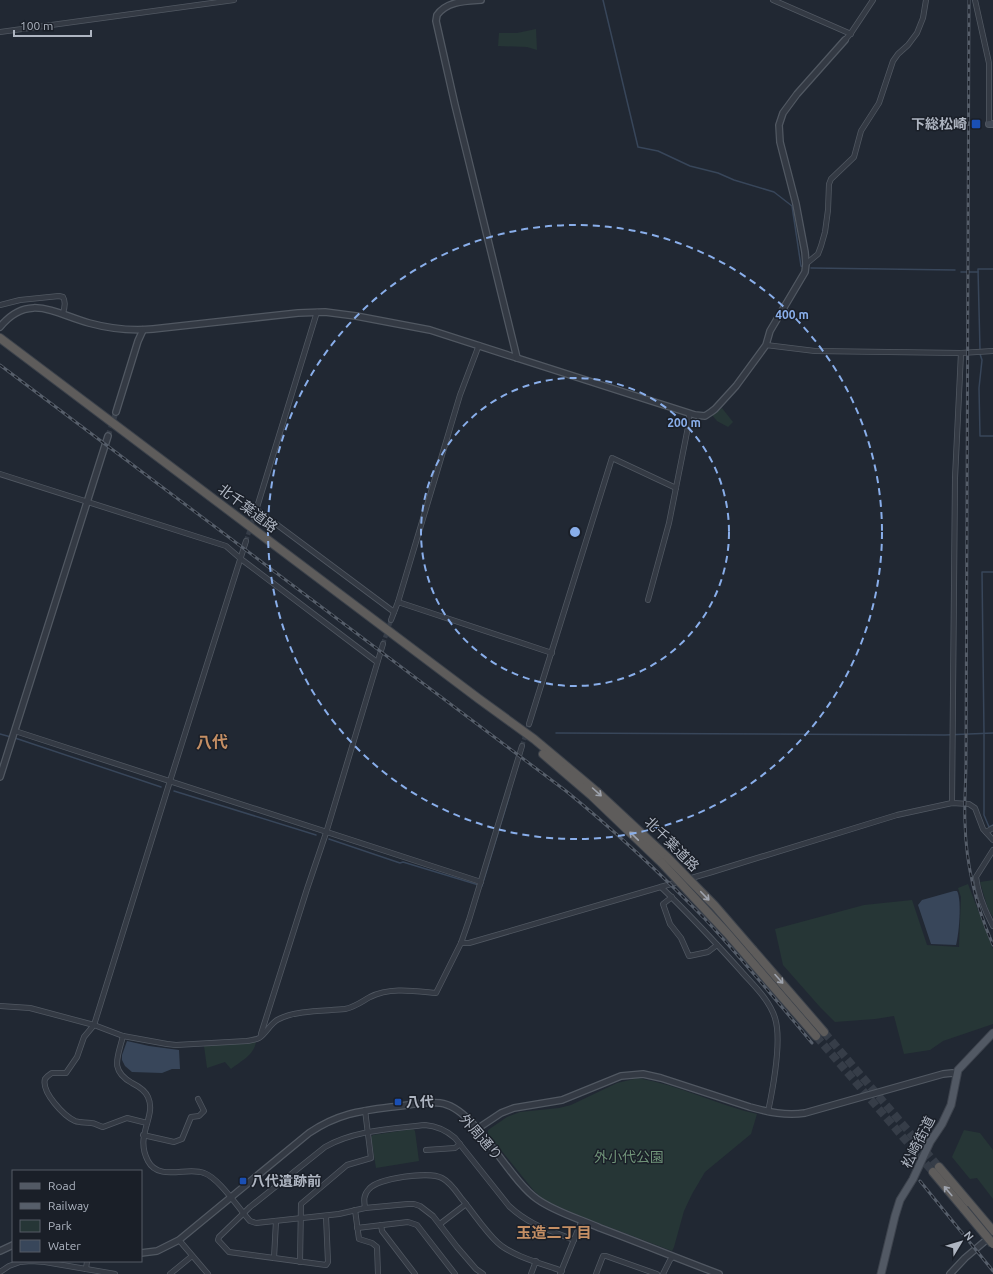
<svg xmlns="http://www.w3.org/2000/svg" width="993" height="1274" viewBox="0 0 993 1274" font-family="Ubuntu,'Noto Sans JP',sans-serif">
<rect width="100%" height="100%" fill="#212833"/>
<g fill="#263636">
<polygon points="536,29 537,50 527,47 498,46 499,33 517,33"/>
<polygon points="722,408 733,422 728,427 717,421 712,415"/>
<polygon points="993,880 993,917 988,909 980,882"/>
<polygon points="968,884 993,949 993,1024 943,1041 930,1050 904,1054 894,1016 875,1019 835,1022 820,1007 783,965 775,929 864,905 912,900 927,945 959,947 961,897 958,888"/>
<path d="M256,1042C254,1055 241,1061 231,1069L225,1062L207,1068L204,1046Z"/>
<path d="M638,1078C679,1085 717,1105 757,1114L751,1134L705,1172L692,1194L684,1211L674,1247L672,1251L577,1215L544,1200L534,1191L488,1134V1130L507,1117L520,1112L559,1108L571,1105L617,1083Z"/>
<polygon points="413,1129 415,1131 419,1161 376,1168 371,1137 373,1135"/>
<polygon points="964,1130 980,1133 993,1150 993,1199 977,1178 970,1179 952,1157"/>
</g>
<g fill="#38465a">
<path d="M954,891H957C962,899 959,934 956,945L931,944L918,905L922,900Z"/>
<polygon points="127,1041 149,1046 179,1050 180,1069 172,1069 162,1073 132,1072 125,1066 122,1060 122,1055"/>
</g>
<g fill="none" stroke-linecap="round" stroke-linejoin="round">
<g stroke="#38465a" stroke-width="1.5">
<polyline points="603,0 638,147 658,151 690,166 718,173 734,180 774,192 792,206 801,266 803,267"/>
<polyline points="811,268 955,270"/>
<polyline points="961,272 978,272"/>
<polyline points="980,350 978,269 993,269"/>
<polyline points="980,354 982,360 979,388 980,436 993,436"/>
<polyline points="993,572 982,572 984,733 984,815 989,827 993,825"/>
<polyline points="556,733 945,735 993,733"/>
<polyline points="0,734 11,737"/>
<polyline points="15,738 161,787"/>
<polyline points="174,791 316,835"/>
<polyline points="329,839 400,863 403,862 482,886 510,794"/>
</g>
<g stroke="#363d48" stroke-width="4.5" stroke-dasharray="4.5 2" stroke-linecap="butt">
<polyline points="246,541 254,517"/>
<polyline points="383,644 391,620"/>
<polyline points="522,746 529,724"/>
</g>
<polyline stroke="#363d48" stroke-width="5.5" stroke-dasharray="5.5 3" stroke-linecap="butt" points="108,436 116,412"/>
<g stroke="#363d48" stroke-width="8" stroke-dasharray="8 4" stroke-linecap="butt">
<polyline points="824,1032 939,1167"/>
<polyline points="816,1036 933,1172"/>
</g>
<defs>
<g id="minor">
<polyline points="773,0 851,34"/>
<polyline points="975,0 989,63 989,124"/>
<polyline points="0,32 234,0"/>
<polyline points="845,40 851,33 873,0"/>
<polyline points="806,264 818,254 821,246 825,232 828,210 829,184 831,179 854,157 861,131 879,103 893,61 898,54 908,45 917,33 923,18 926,0"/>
<path d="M0,305L20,300L59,296L63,297C66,302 65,307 63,313"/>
<polyline points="766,345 815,351 961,353 993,351"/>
<polyline points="0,474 226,546 241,559 377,662"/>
<polyline points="256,509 394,612"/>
<polyline points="254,517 317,312"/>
<polyline points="648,600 669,523 689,422 689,413"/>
<polyline points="398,602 552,653"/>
<polyline points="391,620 398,602 460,395 479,345"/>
<polyline points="529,724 612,458 676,488"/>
<polyline points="15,731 481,882"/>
<polyline points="952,803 955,478 961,353"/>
<polyline points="986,832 993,828"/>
<path d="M993,850L976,877C978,894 985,911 993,926"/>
<path d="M661,887C689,914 715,942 741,971C753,985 769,999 775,1018C782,1040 773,1088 768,1112"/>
<polyline points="672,897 663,904 670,924 681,938 689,956 708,952 717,945"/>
<polyline points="461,943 469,943 712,872 897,815 952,803 969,804 975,808 983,829 993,840"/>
<path d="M0,1006L30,1008L94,1025L123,1036L167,1044L176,1045L247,1041C251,1040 256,1040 259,1038C267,1033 270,1023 279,1019C296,1010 326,1011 345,1009C355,1007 361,1002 370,997C390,987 414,991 436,993L461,943L469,920L522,746"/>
<polyline points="261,1034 307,889 326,833 383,644"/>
<path d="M123,1036C118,1057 109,1070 132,1083C138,1086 145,1090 148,1097C157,1117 134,1135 148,1161C159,1182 188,1166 204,1173C219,1178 239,1209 250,1221L256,1223L339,1214L365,1208L408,1204H414L420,1206L433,1216L457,1247L476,1269L483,1274"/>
<path d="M147,1123L127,1118L103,1127C99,1126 95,1123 91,1123C85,1122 80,1123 75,1121C64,1116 41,1092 45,1079C47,1076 49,1075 52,1073H66L77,1057L84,1037L94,1025L170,781L246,541"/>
<polyline points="143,1135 174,1142 182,1139 191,1117 199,1116 204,1111 198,1099"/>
<polyline points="426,1150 455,1148 460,1144"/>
<path d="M365,1208C364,1201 363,1195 369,1189C378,1178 429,1171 442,1178C450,1182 456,1191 461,1198C473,1212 484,1230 498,1243C512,1256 543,1264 562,1271"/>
<polyline points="355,1210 359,1239 372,1243 377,1247 378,1274"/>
<path d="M326,1216L328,1262L326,1265L229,1252L218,1240L219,1237L250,1207L325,1147C355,1130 391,1129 425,1125C437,1126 446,1130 455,1138L509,1206C529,1225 549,1230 574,1240"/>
<polyline points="440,1224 466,1204"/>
<polyline points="381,1225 382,1231 415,1274"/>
<polyline points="357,1228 408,1222 417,1225 455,1274"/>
<polyline points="179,1240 208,1274"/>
<polyline points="274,1258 276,1221"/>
<polyline points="300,1262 301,1204 347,1165 371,1158 365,1110"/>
<polyline points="86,1269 87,1261"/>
<polyline points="0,1272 9,1266 20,1262 31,1261 45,1262 115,1274"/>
<polyline points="170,1274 192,1256"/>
<polyline points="531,1274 536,1261"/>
<polyline points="560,1274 582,1220"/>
<polyline points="596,1274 603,1256 606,1256 657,1274"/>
<polyline points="663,1274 670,1260 673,1257"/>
</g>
<g id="tertiary">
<path d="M0,327C28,292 56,314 89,323C111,329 131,331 153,329L298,313L325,312L356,316L430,330L517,358L455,105L436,21L437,15C447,1 466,1 481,0"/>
<polyline points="517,358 695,415 705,416 711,412 715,409 736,386 766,345 770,331 805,272 806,264 805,252 796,204 780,142 779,125 783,113 797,94 845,40"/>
<polyline points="116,412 138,341 143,330"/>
<polyline points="0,777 108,436"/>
<path d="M477,1129L501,1113L514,1108L562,1100L621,1076L643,1074L661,1078L750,1107C768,1112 786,1116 805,1113L943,1074L952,1073L957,1074"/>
<polyline points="0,1251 13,1245"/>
<path d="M141,1253L157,1251L179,1240L309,1133C337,1114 359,1111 391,1107C406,1106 425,1101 440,1103C475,1107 507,1178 537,1199C555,1212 580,1219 600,1228C640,1243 679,1259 719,1274"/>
<polyline points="950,1274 965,1258 991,1236"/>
</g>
<polyline id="secondary" points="989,124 993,124"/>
<polyline id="primary" points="881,1274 895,1216 900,1200 913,1179 930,1142 942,1124 951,1105 958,1070 993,1033"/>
<g id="trunk">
<polyline points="0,338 479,699 534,739 596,791 668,858"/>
<polyline points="543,754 592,796 662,863"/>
<polyline points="753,950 824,1032"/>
<polyline points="746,955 816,1036"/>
<polyline points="939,1167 993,1231"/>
<polyline points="933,1172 964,1209"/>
</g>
</defs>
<use href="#minor" stroke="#515862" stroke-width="6"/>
<use href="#tertiary" stroke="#515862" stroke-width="8"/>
<use href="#secondary" stroke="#515862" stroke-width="8"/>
<use href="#primary" stroke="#3d434d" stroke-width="9"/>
<use href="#trunk" stroke="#3c424b" stroke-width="10"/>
<use href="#minor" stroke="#343a44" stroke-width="4.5"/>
<use href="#tertiary" stroke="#343a44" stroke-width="5.5"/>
<use href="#secondary" stroke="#434a56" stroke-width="6"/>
<use href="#primary" stroke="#525964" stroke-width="7"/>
<use href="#trunk" stroke="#5e5c5b" stroke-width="8"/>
<defs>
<g id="rail">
<path d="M969,0L966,761C966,782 964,803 965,823C966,865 976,906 993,945"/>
<path d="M0,365L566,791C615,831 661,874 705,919C742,959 777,1001 812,1043"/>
<polyline points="920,1181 993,1271"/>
</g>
</defs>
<use href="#rail" stroke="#565e6a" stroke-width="3"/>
<use href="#rail" stroke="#1a1f28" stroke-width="1.5" stroke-dasharray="4.5" stroke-linecap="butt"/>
<defs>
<g id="trunk-bridge">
<polyline points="668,858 715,906 753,950"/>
<polyline points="662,863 727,933 746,955"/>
<polyline points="964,1209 993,1244"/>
</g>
</defs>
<use href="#trunk-bridge" stroke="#3c424b" stroke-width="10" stroke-linecap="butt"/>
<use href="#trunk-bridge" stroke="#5e5c5b" stroke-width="8"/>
</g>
<defs><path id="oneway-shaft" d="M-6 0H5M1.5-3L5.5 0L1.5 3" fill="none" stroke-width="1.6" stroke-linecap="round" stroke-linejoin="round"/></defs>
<g stroke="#9ea3ad">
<use href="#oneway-shaft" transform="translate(597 792) rotate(42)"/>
<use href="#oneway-shaft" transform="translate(634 836) rotate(-136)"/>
<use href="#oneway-shaft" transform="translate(705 896) rotate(46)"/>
<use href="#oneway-shaft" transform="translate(779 979) rotate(48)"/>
<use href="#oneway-shaft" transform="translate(948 1191) rotate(-130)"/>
</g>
<g fill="none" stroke="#89aeea" stroke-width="2" stroke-dasharray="7 5">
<circle cx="575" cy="532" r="154"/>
<circle cx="575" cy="532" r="307"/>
</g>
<g fill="#1a4fb4" stroke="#1a1f28" stroke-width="1.5">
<rect x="971" y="119" width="10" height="10" rx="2"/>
<rect x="394" y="1098" width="8" height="8" rx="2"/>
<rect x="239" y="1177" width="8" height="8" rx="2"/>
</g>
<g text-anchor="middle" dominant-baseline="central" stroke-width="3" stroke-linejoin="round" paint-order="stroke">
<g font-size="14" font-weight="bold" fill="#aeb5c1" stroke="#1a1f28" text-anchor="start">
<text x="967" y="124" text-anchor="end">下総松崎</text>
<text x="406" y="1102">八代</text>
<text x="251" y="1181">八代遺跡前</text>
</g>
<g font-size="14" fill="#aeb5c1" stroke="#1a1f28">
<text transform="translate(248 508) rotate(37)">北千葉道路</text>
<text transform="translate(672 844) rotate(45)">北千葉道路</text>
<text transform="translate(481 1137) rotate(49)">外周通り</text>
<text transform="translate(918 1142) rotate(-63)">松崎街道</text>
</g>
<g font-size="14" fill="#709479" stroke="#1a1f28">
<text x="629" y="1157">外小代公園</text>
</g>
<g font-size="15" font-weight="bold" fill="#c58f64" stroke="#1a1f28">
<text x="554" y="1232">玉造二丁目</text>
</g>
<g font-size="16" font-weight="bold" fill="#c58f64" stroke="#1a1f28">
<text x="212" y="742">八代</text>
</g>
</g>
<circle cx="575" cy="532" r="6" fill="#89aeea" stroke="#1a1f28" stroke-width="2"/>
<g font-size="12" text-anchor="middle" font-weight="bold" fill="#89aeea" stroke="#1a1f28" stroke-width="3" stroke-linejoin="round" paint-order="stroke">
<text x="792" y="319">400 m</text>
<text x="684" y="427">200 m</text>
</g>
<rect x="12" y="1170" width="130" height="92" fill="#1a1f28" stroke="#555b65"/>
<rect x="20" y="1183" width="20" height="6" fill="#525964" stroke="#555b65"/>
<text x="48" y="1190" font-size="12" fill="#aeb5c1">Road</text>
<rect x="20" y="1203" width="20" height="6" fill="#565e6a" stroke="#555b65"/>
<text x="48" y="1210" font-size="12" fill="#aeb5c1">Railway</text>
<rect x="20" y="1220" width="20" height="12" fill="#263636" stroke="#555b65"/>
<text x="48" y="1230" font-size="12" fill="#aeb5c1">Park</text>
<rect x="20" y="1240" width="20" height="12" fill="#38465a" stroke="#555b65"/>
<text x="48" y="1250" font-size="12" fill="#aeb5c1">Water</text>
<g transform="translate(961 1242) rotate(52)" stroke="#1a1f28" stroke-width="3" paint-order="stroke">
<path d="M0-3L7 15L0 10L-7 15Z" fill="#aeb5c1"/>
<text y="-6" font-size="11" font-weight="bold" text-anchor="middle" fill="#aeb5c1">N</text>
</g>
<path d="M14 30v6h77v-6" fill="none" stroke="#aeb5c1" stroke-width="2"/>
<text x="20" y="30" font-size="12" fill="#aeb5c1" stroke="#1a1f28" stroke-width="3" paint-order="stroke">100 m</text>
</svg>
